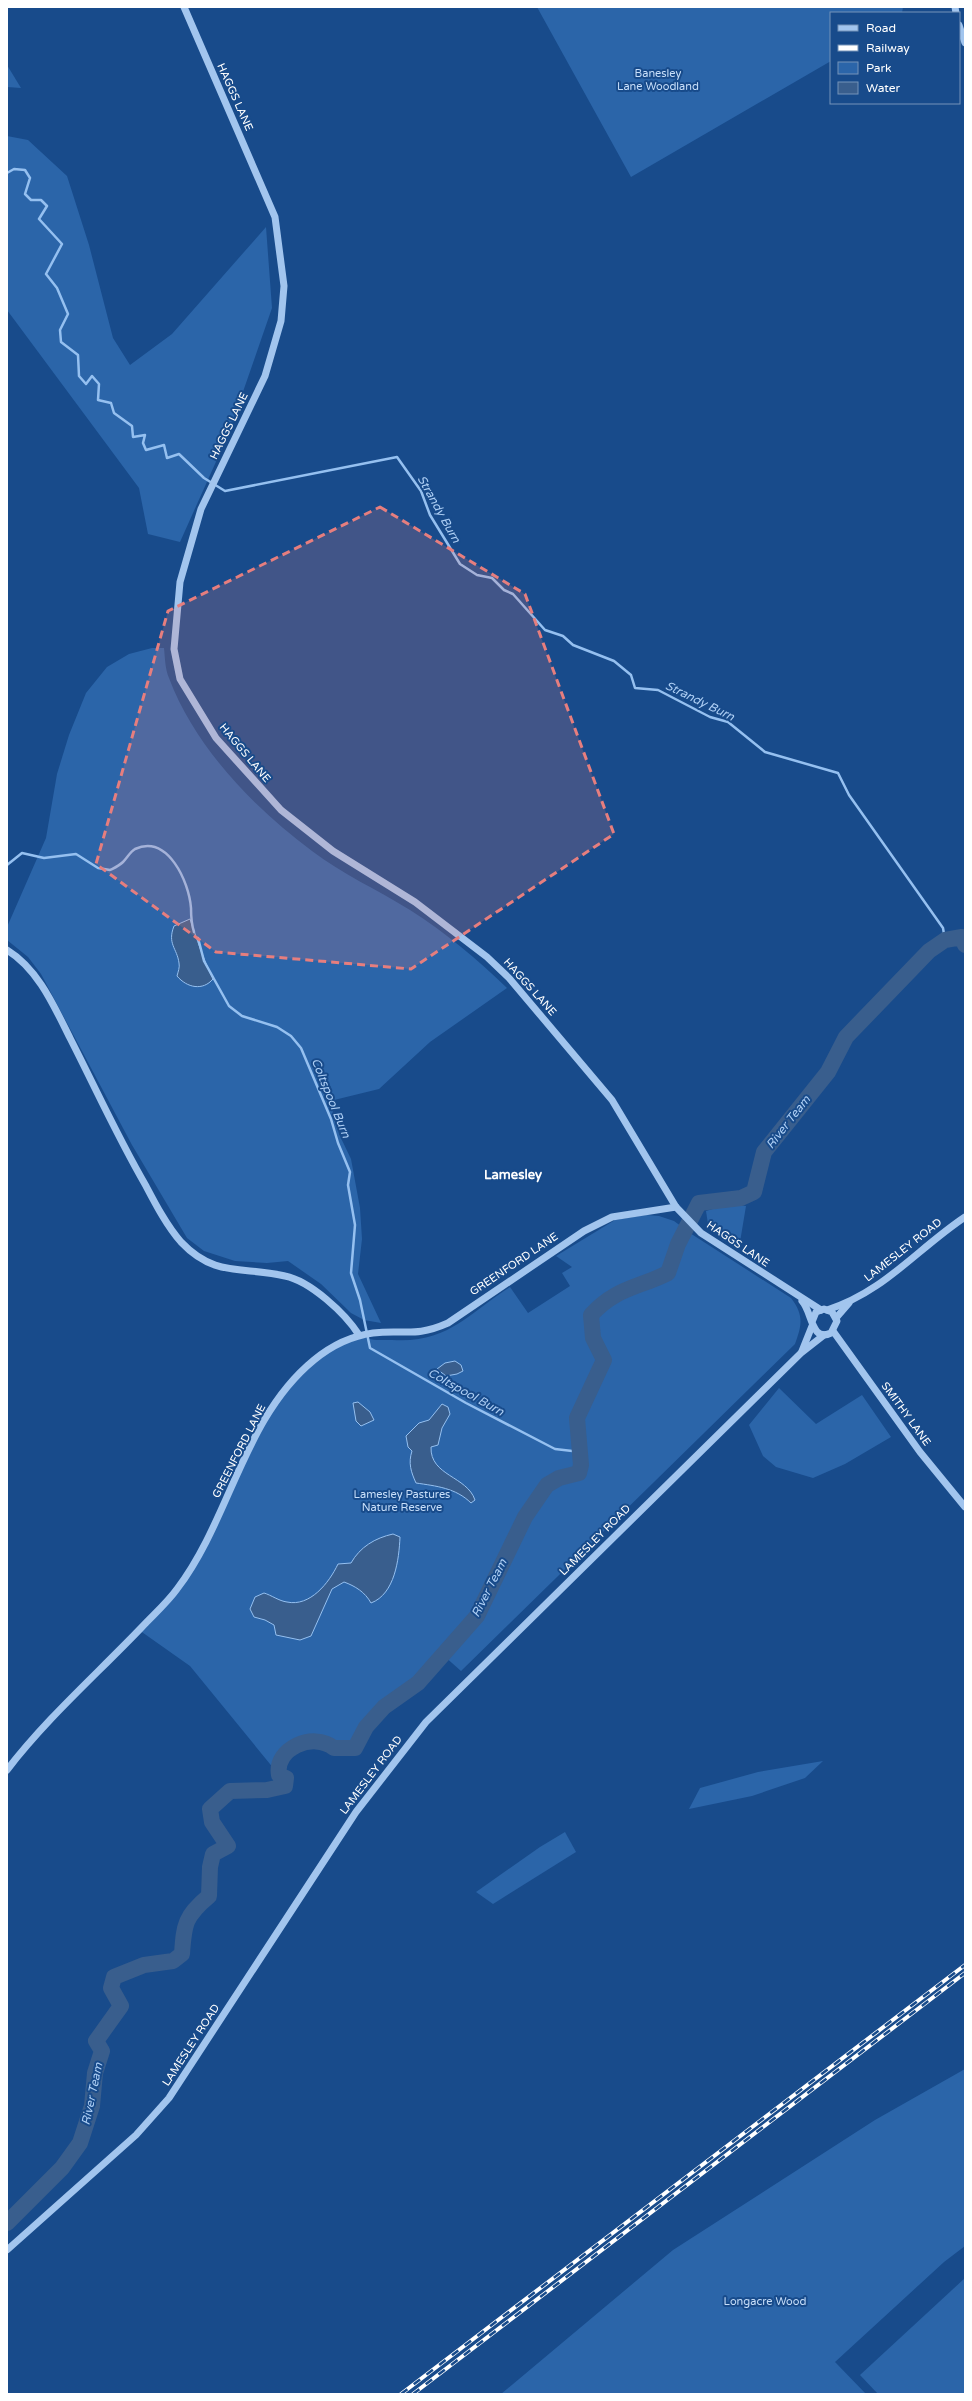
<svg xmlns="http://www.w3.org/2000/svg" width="972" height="2401" viewBox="0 0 972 2401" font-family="'Varela Round',sans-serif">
<rect width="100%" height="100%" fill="#184b8b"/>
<g fill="#2b65a9">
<polygon points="537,7 903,7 902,13 831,13 831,61 631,177"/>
<polygon points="7,65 21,88 7,87"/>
<polygon points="7,136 28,140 67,176 89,245 113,338 130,365 172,334 266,227 272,308 228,435 180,542 148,534 139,488 7,310"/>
<path d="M152,648H164C165,657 165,669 169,678C195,747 253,807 312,851C342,874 378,890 410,910C445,932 478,960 507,988L430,1042L379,1089L330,1101L339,1134L351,1159L360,1208L362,1239L358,1274L381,1323L364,1320L351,1313L321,1284L288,1261L267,1263L235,1261L204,1251L187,1238L132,1145L41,974L28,957L7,940V927L46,838L57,774L69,735L86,693L107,667L129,654Z"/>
<polygon points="729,1204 746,1206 740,1242 723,1241 708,1224 706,1211"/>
<path d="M646,1215L659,1216L674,1221L693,1235L791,1298C804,1315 802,1325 795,1344L461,1671L443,1655L418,1683L384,1707L366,1727L355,1748H334L325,1741L307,1740L295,1747L281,1759L277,1767L279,1775L190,1666L139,1630L197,1561L265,1418L314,1360L359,1335C370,1341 379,1340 392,1340C447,1344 468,1314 510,1287L528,1313L570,1286L562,1273L572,1267L556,1256L615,1220Z"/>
<polygon points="779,1388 816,1424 862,1395 891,1437 845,1464 813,1478 776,1467 763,1456 749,1425"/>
<polygon points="823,1761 805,1778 752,1796 689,1809 700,1788 758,1772"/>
<polygon points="565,1832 576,1852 493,1904 476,1892 540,1847"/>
<polygon points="965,2069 965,2246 944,2262 835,2362 866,2394 501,2394 673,2250 875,2120"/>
<polygon points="965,2278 965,2394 878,2394 860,2375"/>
</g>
<g fill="#395e8d" stroke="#95c0f0">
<path d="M190,919C197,939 203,959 213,979C203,991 187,988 177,976C178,972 180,967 179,963C177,948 167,944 174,926Z"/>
<polygon points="455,1361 461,1365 463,1371 457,1374 446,1376 437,1369 445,1363"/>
<polygon points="358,1402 370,1412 374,1420 361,1426 356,1421 353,1403"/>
<path d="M442,1404L448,1407L450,1414L442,1428L438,1445L431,1447C430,1476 467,1476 475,1500L471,1503C456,1488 436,1486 416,1483C411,1472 408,1463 412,1451L408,1447L406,1436L419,1423L429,1420Z"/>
<path d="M393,1534L400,1537C399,1559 395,1594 371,1603C365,1592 355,1586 344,1582L332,1589L311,1636L300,1640L276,1635L274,1625L265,1620L254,1617L250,1609L255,1597L264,1593C271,1595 279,1601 287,1602C310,1607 329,1583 338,1564L351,1563C360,1547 375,1538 393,1534Z"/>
</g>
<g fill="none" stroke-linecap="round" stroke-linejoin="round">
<g stroke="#95c0f0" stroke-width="2.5">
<polyline points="7,173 14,169 25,170 30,178 25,194 31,200 41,200 47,206 39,219 62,244 46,274 57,288 68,314 60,330 61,342 78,355 79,376 86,384 92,376 99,384 98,400 111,403 114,413 132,426 133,437 145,435 143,443 146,450 164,445 167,458 179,454 204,478 225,491 397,457 421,491 430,515 460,564 477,575 492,578 504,590 513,594 545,630 563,636 573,645 614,661 631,675 635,688 658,690 710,717 728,722 765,752 838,773 849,795 943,928 945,940"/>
<path d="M7,865L22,853L44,858L76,854L98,868L110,870C114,868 119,866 123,862C127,858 130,852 135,849C168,834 189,882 191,908C191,917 191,923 194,932"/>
<polyline points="198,938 204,961 229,1006 242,1016 277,1027 291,1036 301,1048 331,1119 338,1143 350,1172 348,1185 355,1225 351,1273 360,1300 370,1348 466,1403 555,1449 581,1452"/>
</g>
<path stroke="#395e8d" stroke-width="16" d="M7,2223L62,2168L80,2143L92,2106L95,2073L102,2051L96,2041L121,2006L111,1988L114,1977L144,1965L173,1961L182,1954C184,1924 185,1916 209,1896L210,1867L213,1854L228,1846L212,1822L210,1809L230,1791L267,1790L285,1786L286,1778L279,1775C274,1749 313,1731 334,1748H355L366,1727L384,1707L418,1683L477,1616L525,1517L547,1485L559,1478L579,1473L581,1465L577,1418L604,1360L593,1338L591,1315C615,1288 638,1288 668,1273L678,1244L699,1203L741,1198L754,1192L764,1152L828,1072L846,1037L929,951L945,940L962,937L965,945"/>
<g stroke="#a2c5ee" stroke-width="7">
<polyline points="184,7 275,217 284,286 281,321 265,376 201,509 180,582 174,649 180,679 216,738 281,810 333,851 415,902 487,957 509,978 612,1100 676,1207 701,1233 821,1310"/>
<polyline points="955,7 956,13"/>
<polyline points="959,25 965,43"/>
<path d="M7,950C38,969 54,1006 70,1038C95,1087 118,1138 146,1186C156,1205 167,1226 181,1242C215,1278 243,1266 285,1276C310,1281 345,1313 359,1335"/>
<path d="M802,1301C812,1311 811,1343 831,1333L837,1321L832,1312L824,1309L816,1312L812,1322"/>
<path d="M827,1310C884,1292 917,1249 965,1217"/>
<polyline points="836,1318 849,1303"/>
<polyline points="833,1331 920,1452 965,1507"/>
<polyline points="802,1351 812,1326"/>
<path d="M7,1770C47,1718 96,1675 141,1628C153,1615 167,1603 177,1589C231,1518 243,1418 314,1360C331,1346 351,1336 373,1333C405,1329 414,1338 448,1323L584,1231L612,1217L676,1207"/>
<polyline points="7,2250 136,2135 169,2098 356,1812 426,1722 801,1353 824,1335"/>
</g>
<defs>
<g id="rail">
<polyline points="401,2394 965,1965"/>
<polyline points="413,2394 965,1973"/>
</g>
</defs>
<use href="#rail" stroke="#fff" stroke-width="4"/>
<use href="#rail" stroke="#184b8b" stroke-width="2.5" stroke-dasharray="8" stroke-linecap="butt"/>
</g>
<path fill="#e67e7e" fill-opacity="0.2" stroke="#e67e7e" stroke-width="3" stroke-dasharray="8 5" stroke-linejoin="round" d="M380,507L525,594L614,834L411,969L216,952L96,864L168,611Z"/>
<g text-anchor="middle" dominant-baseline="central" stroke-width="4" stroke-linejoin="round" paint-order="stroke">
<g font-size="11" fill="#c8dffa" stroke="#184b8b">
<text x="658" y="73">Banesley<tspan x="658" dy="13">Lane Woodland</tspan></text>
<text x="402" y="1494">Lamesley Pastures<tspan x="402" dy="13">Nature Reserve</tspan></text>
<text x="765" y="2301">Longacre Wood</text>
</g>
<g font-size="11" fill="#fff" stroke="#184b8b">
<text transform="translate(235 97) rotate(66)">HAGGS LANE</text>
<text transform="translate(229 426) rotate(-64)">HAGGS LANE</text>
<text transform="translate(245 753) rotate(50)">HAGGS LANE</text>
<text transform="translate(530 987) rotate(48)">HAGGS LANE</text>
<text transform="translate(738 1244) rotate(34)">HAGGS LANE</text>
<text transform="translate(903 1250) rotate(-38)">LAMESLEY ROAD</text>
<text transform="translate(514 1264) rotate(-34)">GREENFORD LANE</text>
<text transform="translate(906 1414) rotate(54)">SMITHY LANE</text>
<text transform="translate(239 1451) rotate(-63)">GREENFORD LANE</text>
<text transform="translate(595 1540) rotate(-45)">LAMESLEY ROAD</text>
<text transform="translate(371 1775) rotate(-53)">LAMESLEY ROAD</text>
<text transform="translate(191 2045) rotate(-57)">LAMESLEY ROAD</text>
</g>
<g font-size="12" font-style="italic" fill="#aecff5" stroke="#184b8b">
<text transform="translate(439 509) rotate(61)">Strandy Burn</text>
<text transform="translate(700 701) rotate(26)">Strandy Burn</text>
<text transform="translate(331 1098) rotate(68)">Coltspool Burn</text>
<text transform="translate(788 1122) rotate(-52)">River Team</text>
<text transform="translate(466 1392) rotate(29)">Coltspool Burn</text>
<text transform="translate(489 1588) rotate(-63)">River Team</text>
<text transform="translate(92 2094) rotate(-78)">River Team</text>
</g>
<g font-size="13" font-weight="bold" fill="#fff" stroke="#184b8b">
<text x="513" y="1175">Lamesley</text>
</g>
</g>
<rect width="972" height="2401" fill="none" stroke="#ffffff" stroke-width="16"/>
<rect x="830" y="12" width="130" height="92" fill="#184b8b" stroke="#7493b9"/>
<rect x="838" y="25" width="20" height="6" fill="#a2c5ee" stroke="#7493b9"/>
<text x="866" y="32" font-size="12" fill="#ffffff">Road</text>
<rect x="838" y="45" width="20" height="6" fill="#ffffff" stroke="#7493b9"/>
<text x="866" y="52" font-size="12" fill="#ffffff">Railway</text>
<rect x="838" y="62" width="20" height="12" fill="#2b65a9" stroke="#7493b9"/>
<text x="866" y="72" font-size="12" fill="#ffffff">Park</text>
<rect x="838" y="82" width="20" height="12" fill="#395e8d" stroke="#7493b9"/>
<text x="866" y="92" font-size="12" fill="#ffffff">Water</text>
</svg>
